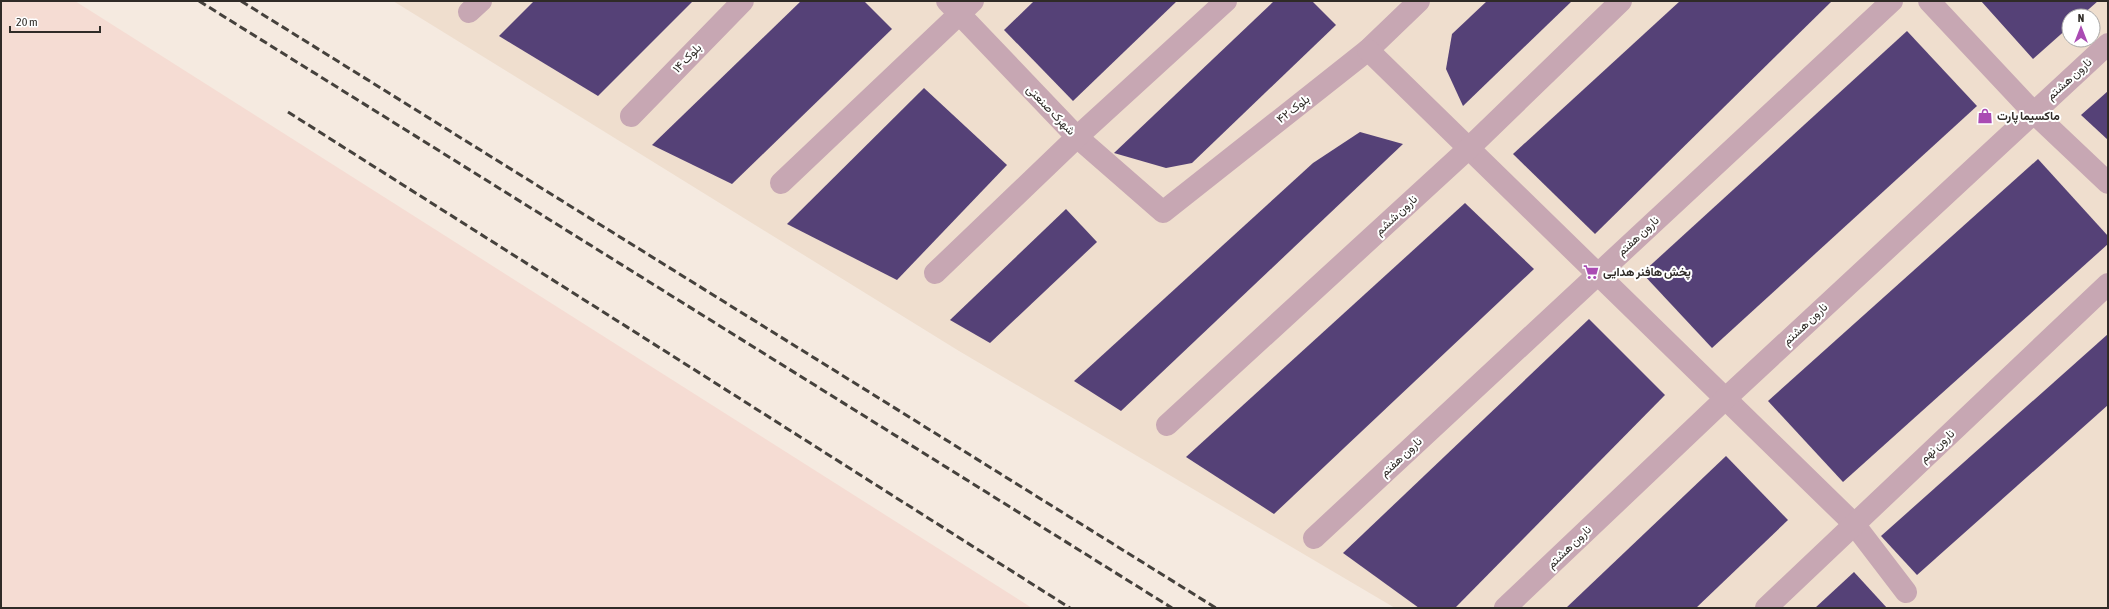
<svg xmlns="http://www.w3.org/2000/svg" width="2109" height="609" viewBox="0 0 2109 609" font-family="'Asap Condensed',Vazirmatn,sans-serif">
<rect width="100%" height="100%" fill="#f5eae0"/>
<path fill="#efdece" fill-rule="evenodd" d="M393,1H2108V608H1395L959,351ZM2069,16H2093V40H2069Z"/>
<polygon fill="#f5dcd3" points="1,1 75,1 1032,608 1,608"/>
<g fill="#554177">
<polygon points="534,1 693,1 598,96 499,36"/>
<polygon points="801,1 864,1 892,29 732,184 652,145"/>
<polygon points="1034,1 1177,1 1073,101 1004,30"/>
<polygon points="1274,1 1312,1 1336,25 1192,163 1166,168 1114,153"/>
<polygon points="1487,1 1572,1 1463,106 1446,69 1452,34"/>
<polygon points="1680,1 1832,1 1595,234 1513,154"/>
<polygon points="1981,1 2098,1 2081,16 2069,16 2069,27 2033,59"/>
<polygon points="1907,31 1977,106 1712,348 1642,273"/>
<polygon points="924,88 1007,165 897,280 787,224"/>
<polygon points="2108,91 2108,140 2081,115"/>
<polygon points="1360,132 1403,144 1121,411 1074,381 1313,163"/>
<polygon points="2038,159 2108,236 2108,244 1843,482 1768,401"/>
<polygon points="1465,203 1534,269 1274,514 1186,457"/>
<polygon points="1066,209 1097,242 990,343 950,320"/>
<polygon points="1589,319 1665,395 1455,608 1419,608 1343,553"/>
<polygon points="2108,334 2108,405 1917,575 1881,536"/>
<polygon points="1726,456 1788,520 1696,608 1566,608"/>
<polygon points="1854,572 1887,608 1815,608"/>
</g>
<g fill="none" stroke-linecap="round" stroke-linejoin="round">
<g stroke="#c7a7b3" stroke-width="22">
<polyline points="947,1 1077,137 1163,212 1368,50 1419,1"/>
<polyline points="1929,1 2033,112 2108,183"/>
<polyline points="469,12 481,1"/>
<polyline points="1368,50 1854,524 1906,592"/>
<polyline points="631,116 743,1"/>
<polyline points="781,183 973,1"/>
<polyline points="935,273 1077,137 1226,1"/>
<polyline points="1167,425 1469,148 1621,1"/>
<polyline points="1314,538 1892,1"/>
<polyline points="1505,608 1725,399 2108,44"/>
<polyline points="1766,608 2108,284"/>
</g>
<g stroke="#45413c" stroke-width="3" stroke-dasharray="8 4" stroke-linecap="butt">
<polyline points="199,1 1172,608"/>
<polyline points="241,1 1216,608"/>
<polyline points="288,112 1070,608"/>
</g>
</g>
<defs>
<symbol id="shop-bare" viewBox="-9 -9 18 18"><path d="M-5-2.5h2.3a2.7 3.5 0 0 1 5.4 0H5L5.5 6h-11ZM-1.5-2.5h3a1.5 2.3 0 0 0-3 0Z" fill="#aa4bb3" stroke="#fff" stroke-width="2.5" paint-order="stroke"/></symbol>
<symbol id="supermarket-bare" viewBox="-9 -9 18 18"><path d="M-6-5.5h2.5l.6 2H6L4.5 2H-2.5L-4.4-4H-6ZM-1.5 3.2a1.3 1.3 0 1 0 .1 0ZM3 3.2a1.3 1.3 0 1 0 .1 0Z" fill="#aa4bb3" stroke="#fff" stroke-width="2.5" paint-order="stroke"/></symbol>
</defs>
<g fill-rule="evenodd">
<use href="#shop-bare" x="1974" y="105" width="22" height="22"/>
<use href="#supermarket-bare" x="1580" y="261" width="22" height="22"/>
</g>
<g text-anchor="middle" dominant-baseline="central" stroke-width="4" stroke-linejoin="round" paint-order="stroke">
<g font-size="12" fill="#2f2b27" stroke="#fff">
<text transform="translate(687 58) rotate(-46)">بلوک ۱۴</text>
<text transform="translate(2069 79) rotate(-42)">نارون هشتم</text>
<text transform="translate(1293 109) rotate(-38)">بلوک ۴۲</text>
<text transform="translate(1051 110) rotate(46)">شهرک صنعتی</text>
<text transform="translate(1396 215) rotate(-43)">نارون ششم</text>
<text transform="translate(1638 236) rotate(-43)">نارون هفتم</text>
<text transform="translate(1805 324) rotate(-43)">نارون هشتم</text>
<text transform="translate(1937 446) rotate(-43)">نارون نهم</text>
<text transform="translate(1401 457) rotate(-43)">نارون هفتم</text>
<text transform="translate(1569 547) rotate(-44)">نارون هشتم</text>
</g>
<g font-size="12" font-weight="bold" fill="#2f2b27" stroke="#fff" text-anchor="start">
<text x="1997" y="116">ماکسیما پارت</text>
<text x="1603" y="272">پخش هافنر هدایی</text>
</g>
</g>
<rect width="2109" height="609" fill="none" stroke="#2f2b27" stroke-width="4"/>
<g transform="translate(2081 28)"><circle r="19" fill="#ffffff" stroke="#acaaa9"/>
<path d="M0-3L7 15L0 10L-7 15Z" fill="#aa4bb3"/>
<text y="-6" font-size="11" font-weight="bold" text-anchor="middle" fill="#2f2b27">N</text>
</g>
<path d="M10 26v6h90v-6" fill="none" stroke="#2f2b27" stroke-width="2"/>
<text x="16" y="26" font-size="12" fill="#2f2b27" stroke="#ffffff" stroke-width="3" paint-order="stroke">20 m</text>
</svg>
